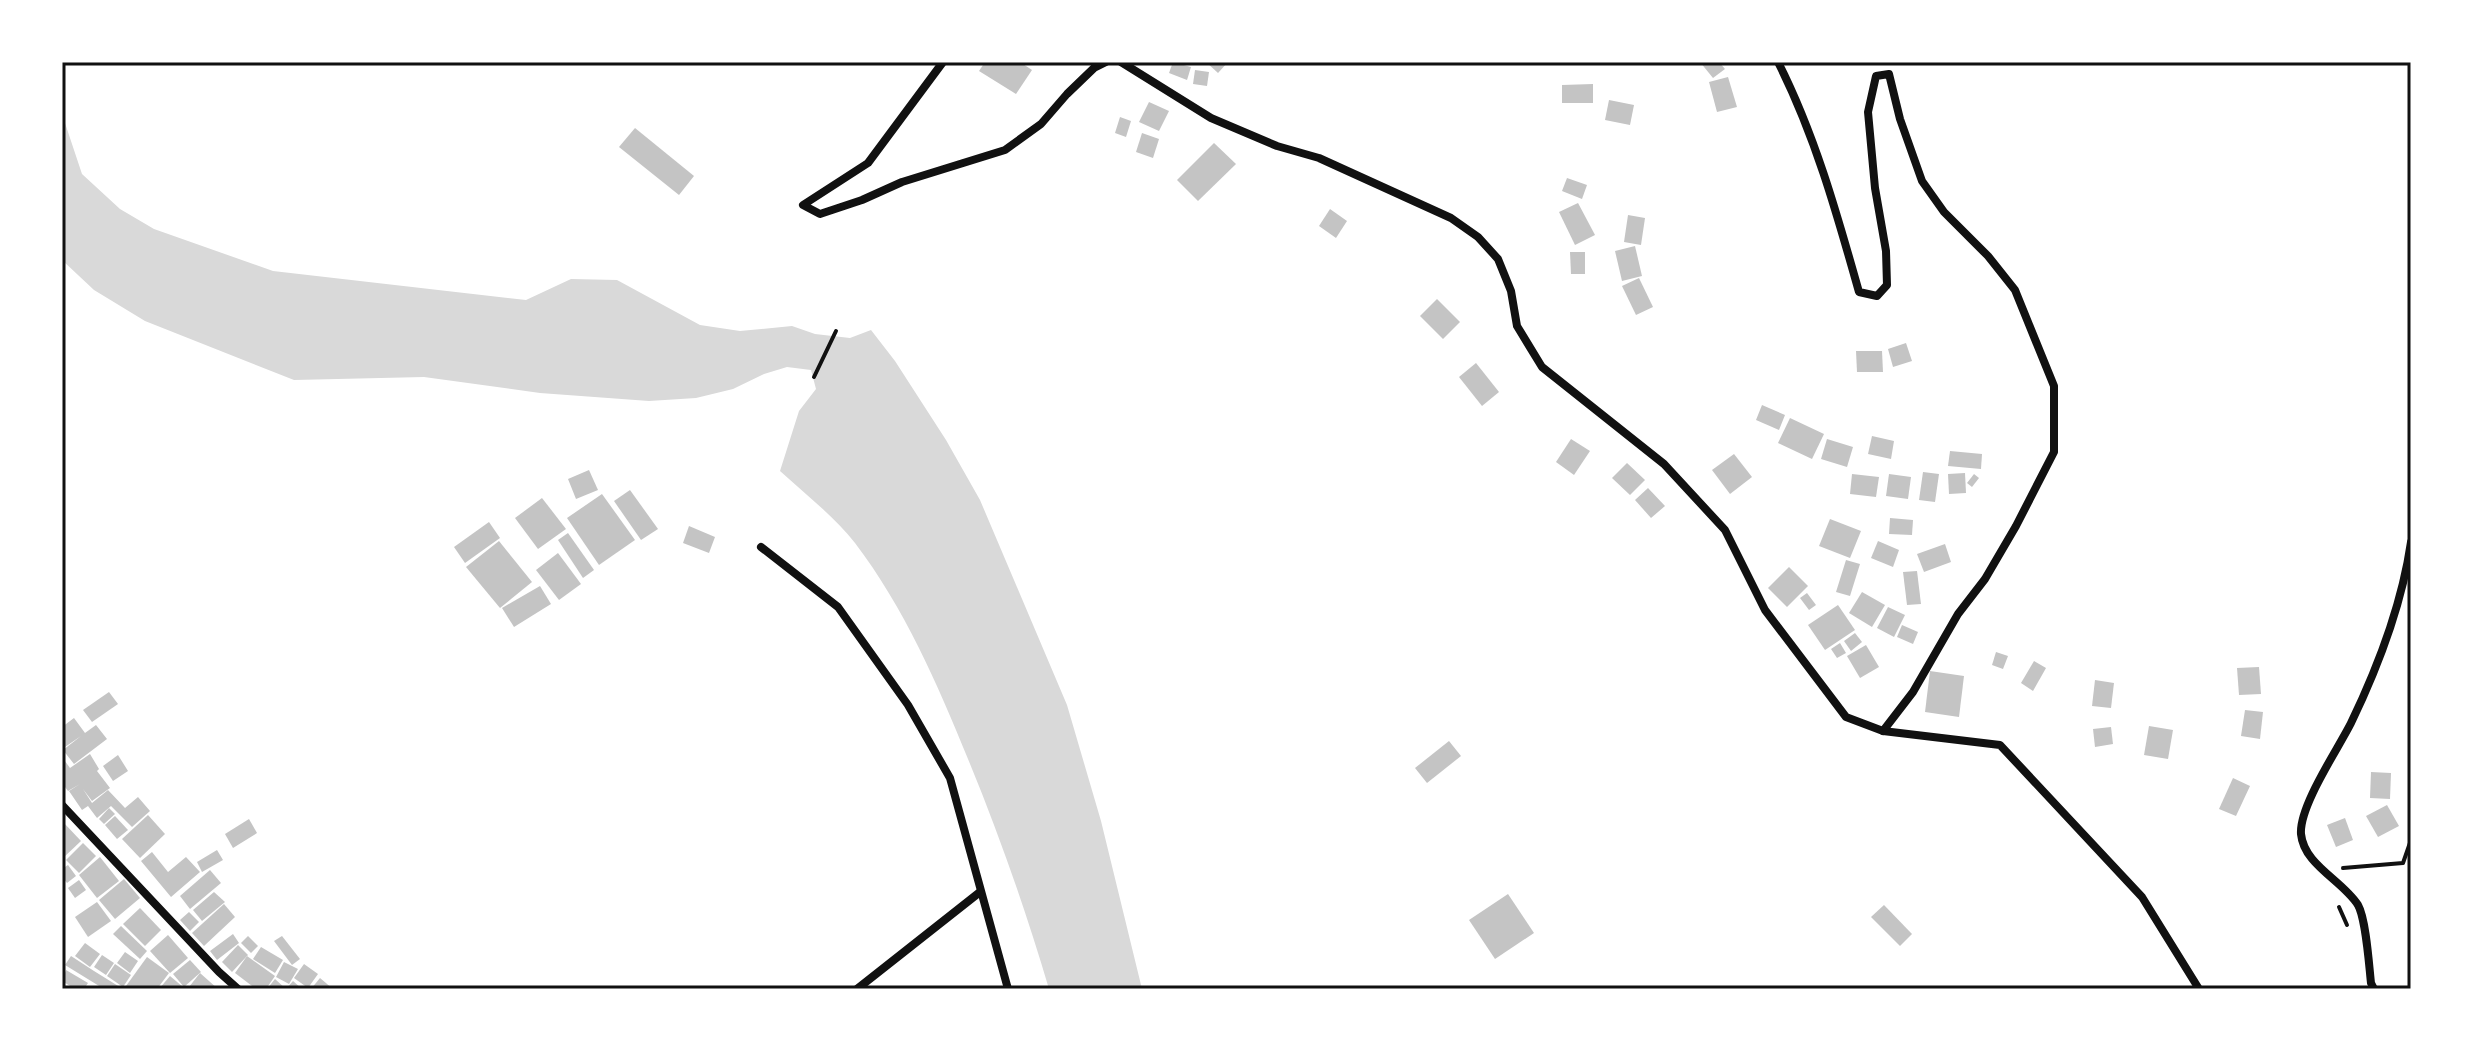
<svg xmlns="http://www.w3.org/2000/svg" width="2473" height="1051" viewBox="0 0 2473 1051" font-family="Montserrat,sans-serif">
<rect width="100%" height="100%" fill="#fff"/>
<path fill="#d9d9d9" d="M62,114L82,174L120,209L154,229L273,271L526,300L571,279L617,280L700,325L740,331L792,326L815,334L850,338L871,330L895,361L946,440L980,500L1067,705L1101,821L1142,989H1049C1026,911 999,834 968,759C937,683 905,609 855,543C836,518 804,493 780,471L799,411L816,389L811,370L787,367L764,374L733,389L696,398L649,401L540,393L424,377L294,380L145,321L94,290L62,260Z"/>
<g fill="#c4c4c4">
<polygon points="985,62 1020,62 1032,70 1016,94 979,71"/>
<polygon points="1173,62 1191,67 1187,80 1169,73"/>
<polygon points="1206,62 1228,62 1218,73"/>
<polygon points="1700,62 1719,62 1725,69 1713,78"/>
<polygon points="1195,70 1209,72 1207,86 1193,84"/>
<polygon points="1728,77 1737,107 1717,112 1709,82"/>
<polygon points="1593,84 1593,103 1562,103 1562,85"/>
<polygon points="1609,100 1634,105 1630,125 1605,120"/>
<polygon points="1149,102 1169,111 1159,131 1139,122"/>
<polygon points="1120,117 1131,121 1126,137 1115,133"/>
<polygon points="635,128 694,176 679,195 619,147"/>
<polygon points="1142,133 1159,139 1153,158 1136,152"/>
<polygon points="1214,143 1236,164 1198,201 1177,180"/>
<polygon points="1567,178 1587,185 1582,199 1562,191"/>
<polygon points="1578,203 1595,235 1575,245 1559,212"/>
<polygon points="1330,209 1347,221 1336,238 1319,226"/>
<polygon points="1628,215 1645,218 1641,245 1624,242"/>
<polygon points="1635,246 1642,276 1622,281 1615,251"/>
<polygon points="1570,252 1585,252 1585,274 1571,274"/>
<polygon points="1639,278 1653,307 1636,315 1622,286"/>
<polygon points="1437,299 1460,322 1443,339 1420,316"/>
<polygon points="1906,343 1912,361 1893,367 1888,349"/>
<polygon points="1856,351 1882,351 1883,372 1857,372"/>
<polygon points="1476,363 1499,392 1482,406 1459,377"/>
<polygon points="1762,405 1785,415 1779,430 1756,420"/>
<polygon points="1790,418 1824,434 1812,459 1778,443"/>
<polygon points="1872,436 1894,441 1891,459 1868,454"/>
<polygon points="1571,439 1590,451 1574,475 1556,462"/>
<polygon points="1827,439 1853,447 1847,467 1821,459"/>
<polygon points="1950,451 1982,454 1981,469 1948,466"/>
<polygon points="1734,454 1752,477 1730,494 1712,470"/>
<polygon points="1627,463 1645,480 1630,495 1612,478"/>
<polygon points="589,470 598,490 576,499 568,479"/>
<polygon points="1923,472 1939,474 1935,502 1919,500"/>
<polygon points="1965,473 1966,493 1949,494 1948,474"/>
<polygon points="1852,474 1879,477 1876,497 1850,494"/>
<polygon points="1889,474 1911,477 1908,499 1886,496"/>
<polygon points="1974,474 1979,478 1972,487 1967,483"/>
<polygon points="1648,488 1665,506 1651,518 1635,500"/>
<polygon points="630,490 658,529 641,540 614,501"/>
<polygon points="602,494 635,540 599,565 567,518"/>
<polygon points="542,498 566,529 538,549 515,518"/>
<polygon points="1890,518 1913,520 1912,535 1889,534"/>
<polygon points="1830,519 1861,531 1850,558 1819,546"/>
<polygon points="489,522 500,538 465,563 454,547"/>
<polygon points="689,526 715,537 709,553 683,543"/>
<polygon points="568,533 594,570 583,578 558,540"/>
<polygon points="499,541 532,582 500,608 466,567"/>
<polygon points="1878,541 1899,550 1893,567 1871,558"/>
<polygon points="1945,544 1951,562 1924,572 1917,554"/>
<polygon points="558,553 581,584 559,600 536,570"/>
<polygon points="1846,560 1860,564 1850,596 1836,592"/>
<polygon points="1789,567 1808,586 1787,607 1768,588"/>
<polygon points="1917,571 1921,604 1907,605 1903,572"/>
<polygon points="540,586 551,604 514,627 502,608"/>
<polygon points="1862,592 1885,605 1872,627 1849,613"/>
<polygon points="1807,593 1816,605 1809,610 1800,598"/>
<polygon points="1838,605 1855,630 1825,650 1808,625"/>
<polygon points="1888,607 1905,615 1894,637 1877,628"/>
<polygon points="1902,625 1918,632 1913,644 1897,637"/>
<polygon points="1855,633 1862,642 1851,651 1844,641"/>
<polygon points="1840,643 1846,653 1837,658 1831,649"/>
<polygon points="1866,645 1879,667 1860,678 1847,656"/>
<polygon points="1996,652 2008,656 2003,669 1992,665"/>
<polygon points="2034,661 2046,668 2033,691 2021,683"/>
<polygon points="2259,667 2261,694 2239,695 2237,668"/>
<polygon points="1930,671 1964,676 1959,717 1925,712"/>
<polygon points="2095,680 2114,683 2111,708 2092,706"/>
<polygon points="109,692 118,704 92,722 83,710"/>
<polygon points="2245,710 2263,712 2260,739 2241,736"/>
<polygon points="74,718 85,733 96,725 107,739 74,764 63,750 81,736 62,749 62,727"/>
<polygon points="2149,726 2173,730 2168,759 2144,755"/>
<polygon points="2111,727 2113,744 2095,747 2093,729"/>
<polygon points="1449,741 1461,756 1427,783 1415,768"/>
<polygon points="90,754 99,769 97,771 110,788 92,801 83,789 92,803 108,790 125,808 138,797 150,811 132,827 111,806 97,818 88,806 82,810 69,791 80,784 68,791 62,783 62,757 70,768"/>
<polygon points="118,755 128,771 113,781 103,766"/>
<polygon points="2371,772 2391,773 2390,799 2370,798"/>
<polygon points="2233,778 2250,786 2236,816 2219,809"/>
<polygon points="2387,805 2399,826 2378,837 2366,816"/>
<polygon points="109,808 115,814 104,824 99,819"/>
<polygon points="148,815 165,834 140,858 122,839"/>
<polygon points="115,816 128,830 117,839 105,825"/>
<polygon points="2345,818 2353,840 2336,847 2327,825"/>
<polygon points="249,819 257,833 233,848 225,834"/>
<polygon points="64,823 81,841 62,859 62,825"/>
<polygon points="83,843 96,856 79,873 66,860"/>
<polygon points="217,850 223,860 202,872 197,862"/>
<polygon points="152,852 168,872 186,857 200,872 171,897 141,861"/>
<polygon points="100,857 119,881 97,898 79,875"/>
<polygon points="68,865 76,876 67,883 62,877 62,869"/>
<polygon points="210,870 221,883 190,909 180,896"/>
<polygon points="124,879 140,898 115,919 99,900"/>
<polygon points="79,880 86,890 75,898 68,888"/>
<polygon points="214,892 225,902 202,921 193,910"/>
<polygon points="1508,894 1534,933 1495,959 1469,920"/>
<polygon points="97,902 111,921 88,937 75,917"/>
<polygon points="224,904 235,917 204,946 192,933"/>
<polygon points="1884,905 1912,934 1900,946 1871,917"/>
<polygon points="140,908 161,930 145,946 123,924"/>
<polygon points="189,912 199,922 190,931 180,920"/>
<polygon points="121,926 147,951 140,959 113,934"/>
<polygon points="233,934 239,943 217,960 210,951"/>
<polygon points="168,935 188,958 170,973 150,951"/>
<polygon points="248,936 258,946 251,953 241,943"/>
<polygon points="282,936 300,959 292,965 274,941"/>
<polygon points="85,943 100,954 90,967 75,956"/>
<polygon points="238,945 248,955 232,972 222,962"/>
<polygon points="261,947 283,960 275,973 253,959"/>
<polygon points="125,952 138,961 130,973 117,963"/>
<polygon points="102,955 114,963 106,975 94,967"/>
<polygon points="71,956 94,971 123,989 104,989 65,965"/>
<polygon points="247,956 275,976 266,989 256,989 235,973"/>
<polygon points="147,957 169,973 157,989 131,989 126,986"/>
<polygon points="190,960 201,972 184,987 173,974"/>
<polygon points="284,962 298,969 289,984 276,977"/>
<polygon points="115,964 131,975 123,987 107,976"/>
<polygon points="304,964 318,974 308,988 294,978"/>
<polygon points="66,970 88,983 84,989 75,989 62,981"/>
<polygon points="200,973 218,989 191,989 189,987"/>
<polygon points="170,976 183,987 182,989 159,989"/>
<polygon points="320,978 333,989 311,989"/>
<polygon points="275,979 286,989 293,981 302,989 267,989"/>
</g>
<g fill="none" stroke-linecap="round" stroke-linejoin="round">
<g stroke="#111" stroke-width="4">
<polyline points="814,377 836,331"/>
<polyline points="2343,868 2403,863 2411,840"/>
<polyline points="2339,907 2347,925"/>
</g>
<g stroke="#111" stroke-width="8">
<polyline points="943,62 868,163 803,205 820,214 862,200 902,182 1005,150 1041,124 1067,94 1094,68 1106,62"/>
<polyline points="1121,62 1211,118 1277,146 1319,158 1451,218 1478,237 1498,259 1511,291 1517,326 1542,367 1664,464 1725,530 1765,610 1846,717 1883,731 2000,745 2142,897 2199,989"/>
<path d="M1778,62C1815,135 1837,214 1859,292L1877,296L1887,285L1886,251L1875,188L1868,112L1876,76L1889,74L1900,119L1922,181L1944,212L1988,256L2015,290L2054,386V452L2016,526L1985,579L1958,614L1913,692L1883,731"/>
<polyline points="761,547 838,607 908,705 950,778 1008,989"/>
<polyline points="62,805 219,972 238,989"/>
<polyline points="857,989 980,892"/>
<path d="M2374,989L2371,983C2369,965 2366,919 2358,905C2342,880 2304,865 2301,834C2299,806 2338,749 2351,723C2378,667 2402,604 2411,542"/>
</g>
</g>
<rect width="2473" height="1051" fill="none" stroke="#ffffff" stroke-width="128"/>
<rect x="64" y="64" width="2345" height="923" fill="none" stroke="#111" stroke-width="3"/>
</svg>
